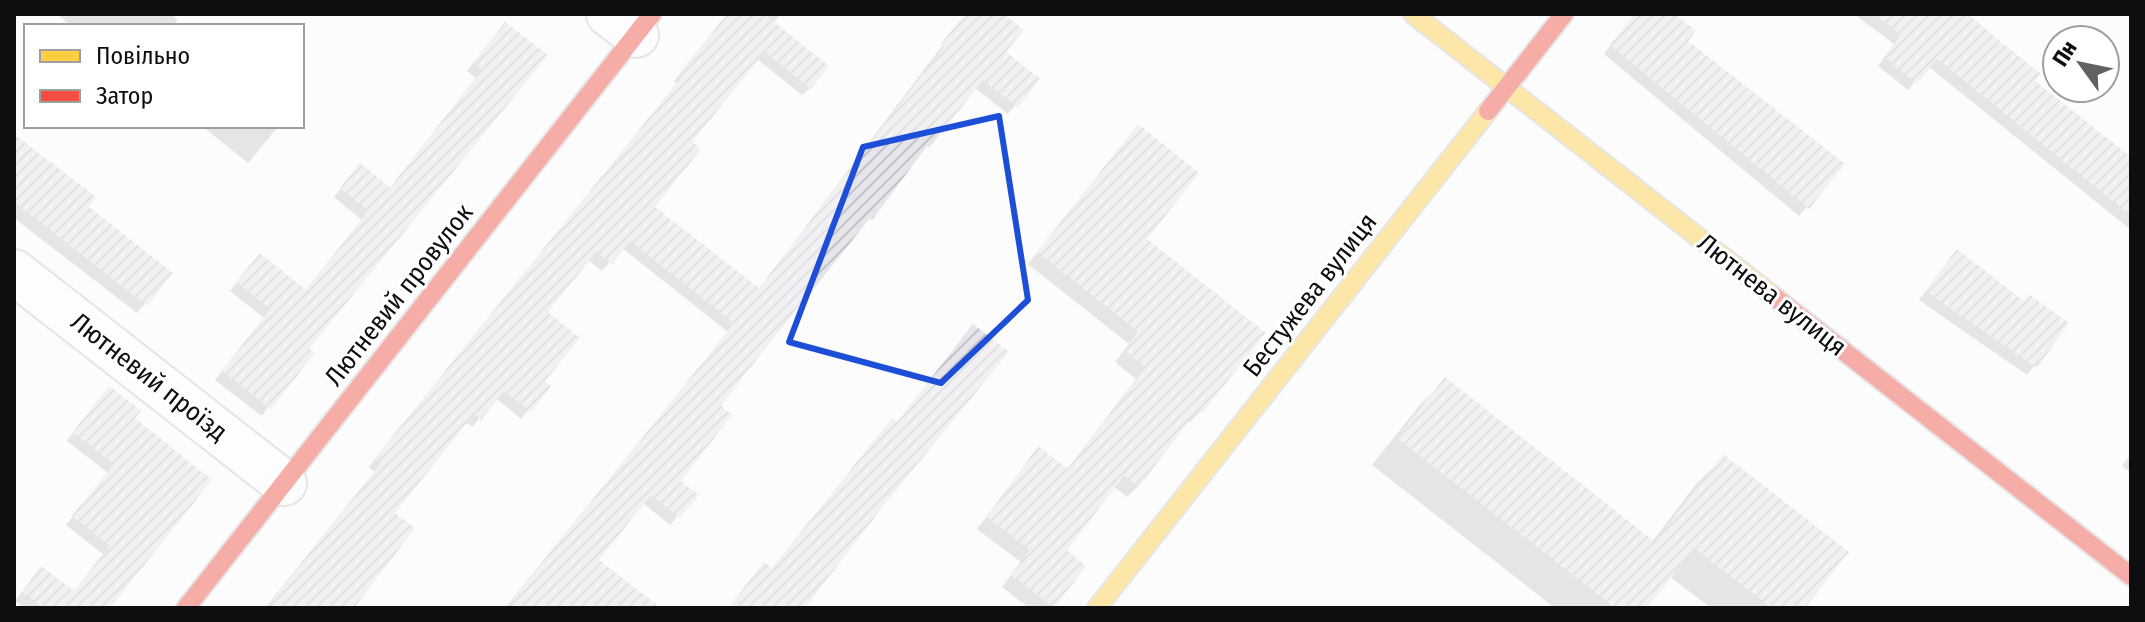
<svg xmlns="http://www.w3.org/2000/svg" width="2145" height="622" viewBox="0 0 2145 622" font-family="'Fira Sans Condensed',sans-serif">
<defs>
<pattern id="building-hatch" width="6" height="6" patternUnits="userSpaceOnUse" patternTransform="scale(2)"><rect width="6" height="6" fill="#e5e5eb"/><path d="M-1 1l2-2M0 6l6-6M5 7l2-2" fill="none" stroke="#c3c3c8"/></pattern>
</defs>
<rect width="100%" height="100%" fill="#fcfcfc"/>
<g fill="#0003">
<polygon points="57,14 171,14 178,20 173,26 71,26"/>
<polygon points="723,14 780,14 773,24 810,88 802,95 757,59 689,143 653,207 758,290 966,14 1001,14 1003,52 1037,80 1008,114 974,87 718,407 679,481 696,495 670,525 642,502 596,560 589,608 505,608 728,332 622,248 602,271 587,259 545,312 542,381 549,386 521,419 496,398 472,427 466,422 393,514 350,608 265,608 374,472 369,467 677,83 674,81 726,17"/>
<polygon points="1636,14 1672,14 1685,42 1842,164 1799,216 1604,54"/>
<polygon points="1854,14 1970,16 2038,74 2033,81 2131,159 2131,230 1928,66 1908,90 1878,66 1894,44"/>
<polygon points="498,32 545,55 306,349 262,416 215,380 264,318 230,291 252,264 305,291 362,220 334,197 352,174 389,189 476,78 467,71"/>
<polygon points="202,126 279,126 248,163"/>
<polygon points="1138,127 1144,240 1263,333 1201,411 1190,422 1187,420 1138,486 1127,497 1113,486 1064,551 1084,566 1052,608 1029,608 1002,587 1021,562 977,529 1038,449 1066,471 1136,379 1115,362 1129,344 1028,264"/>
<polygon points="14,137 86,207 170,273 137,313 14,218"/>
<polygon points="1949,260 2066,324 2027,375 1919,300"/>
<polygon points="1445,380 1652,542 1697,483 1724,457 1803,608 1711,608 1669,576 1645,608 1555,608 1372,465 1419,406"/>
<polygon points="101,396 132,419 108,608 25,608 15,601 34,577 73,593 103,554 66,525 108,473 67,441"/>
<polygon points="2131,454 2131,473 2122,466"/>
</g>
<g fill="url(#building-hatch)">
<polygon points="727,14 764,14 829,66 811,89 765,52 692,142 701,149 655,207 759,288 943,48 940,45 965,14 1004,14 1024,30 1006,52 1040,79 1018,108 983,80 929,148 927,146 872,220 870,218 808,296 806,294 721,406 732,415 681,481 699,495 680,518 651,495 599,560 661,608 506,608 734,323 630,241 612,264 596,252 548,312 580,338 545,381 551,386 531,412 504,391 481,420 474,414 395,513 415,528 354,608 266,608 381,463 375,458 684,74 680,72"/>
<polygon points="1635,14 1675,14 1696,31 1688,41 1845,164 1809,209 1610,45"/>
<polygon points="1874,14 1966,14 2041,74 2035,81 2131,157 2131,216 1937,59 1917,84 1884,57 1901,35"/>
<polygon points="505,22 548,55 309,349 315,353 271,409 222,371 270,309 236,282 260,253 306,290 368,211 340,188 360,163 390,188 482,69 473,62"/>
<polygon points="1138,124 1199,173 1147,239 1266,333 1203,412 1198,409 1139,487 1124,476 1067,550 1086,566 1054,608 1011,575 1030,550 987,517 1038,446 1068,469 1146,367 1124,350 1138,332 1037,252"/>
<polygon points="14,134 96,197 89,207 173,273 147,306 14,202"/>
<polygon points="1957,249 2024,301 2029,294 2069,323 2037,368 1925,291"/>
<polygon points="973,324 1009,352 888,500 805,608 728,608 764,562 772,568 892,418 897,422"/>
<polygon points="1445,377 1655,542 1723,454 1849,552 1805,608 1771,608 1694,548 1647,608 1615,608 1397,438"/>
<polygon points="109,386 141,411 135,418 212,480 110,608 43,608 22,592 41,566 74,591 110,546 72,516 114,464 73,432"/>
</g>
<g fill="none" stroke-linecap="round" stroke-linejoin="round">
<defs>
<g id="street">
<polyline points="609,14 636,35"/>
<polyline points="14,272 284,483"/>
</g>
<g id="slow">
<polyline points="1413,14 1772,295"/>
<polyline points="1097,608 1488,111"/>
</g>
<g id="jam">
<polyline points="1488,111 1564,14"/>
<polyline points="1772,295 2131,576"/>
<polyline points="186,608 652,14"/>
</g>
</defs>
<use href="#street" stroke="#c9c9ca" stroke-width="48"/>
<use href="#slow" stroke="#c9c9ca" stroke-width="22"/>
<use href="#jam" stroke="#c9c9ca" stroke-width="22"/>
<use href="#street" stroke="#fff" stroke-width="44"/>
<use href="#slow" stroke="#ffcf43" stroke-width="18"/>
<use href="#jam" stroke="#f24e42" stroke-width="18"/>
</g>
<path d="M0 0H2145V622H0ZM999,116L1028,300L941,383L789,342L863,147Z" fill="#fcfcfc" fill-opacity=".55" fill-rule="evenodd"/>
<path fill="none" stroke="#1d4ed8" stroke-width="6" stroke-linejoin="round" d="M999,116L1028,300L941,383L789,342L863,147Z"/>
<g text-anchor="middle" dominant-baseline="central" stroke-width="6" stroke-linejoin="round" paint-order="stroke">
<g font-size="26" fill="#0e0e11" stroke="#fff">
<text transform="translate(399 295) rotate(-52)">Лютневий провулок</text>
<text transform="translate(1310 295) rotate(-52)">Бестужева вулиця</text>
<text transform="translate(1772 295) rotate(38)">Лютнева вулиця</text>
<text transform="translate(149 377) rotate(38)">Лютневий проїзд</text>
</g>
</g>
<rect width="2145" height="622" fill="none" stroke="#0e0e11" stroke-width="32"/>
<rect x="24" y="24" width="280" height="104" fill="#ffffff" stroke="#9f9fa0" stroke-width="2"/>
<rect x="40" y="50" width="40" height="12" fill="#ffcf43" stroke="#9f9fa0" stroke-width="2"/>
<text x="96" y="64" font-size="24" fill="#0e0e11">Повільно</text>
<rect x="40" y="90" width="40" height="12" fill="#f24e42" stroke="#9f9fa0" stroke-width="2"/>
<text x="96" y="104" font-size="24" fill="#0e0e11">Затор</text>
<g transform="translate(2081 64) rotate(303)"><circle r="38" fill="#ffffff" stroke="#9f9fa0" stroke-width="2"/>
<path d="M0-6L14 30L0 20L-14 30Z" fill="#616163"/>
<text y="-12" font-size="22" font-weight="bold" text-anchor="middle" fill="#0e0e11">Пн</text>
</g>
</svg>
